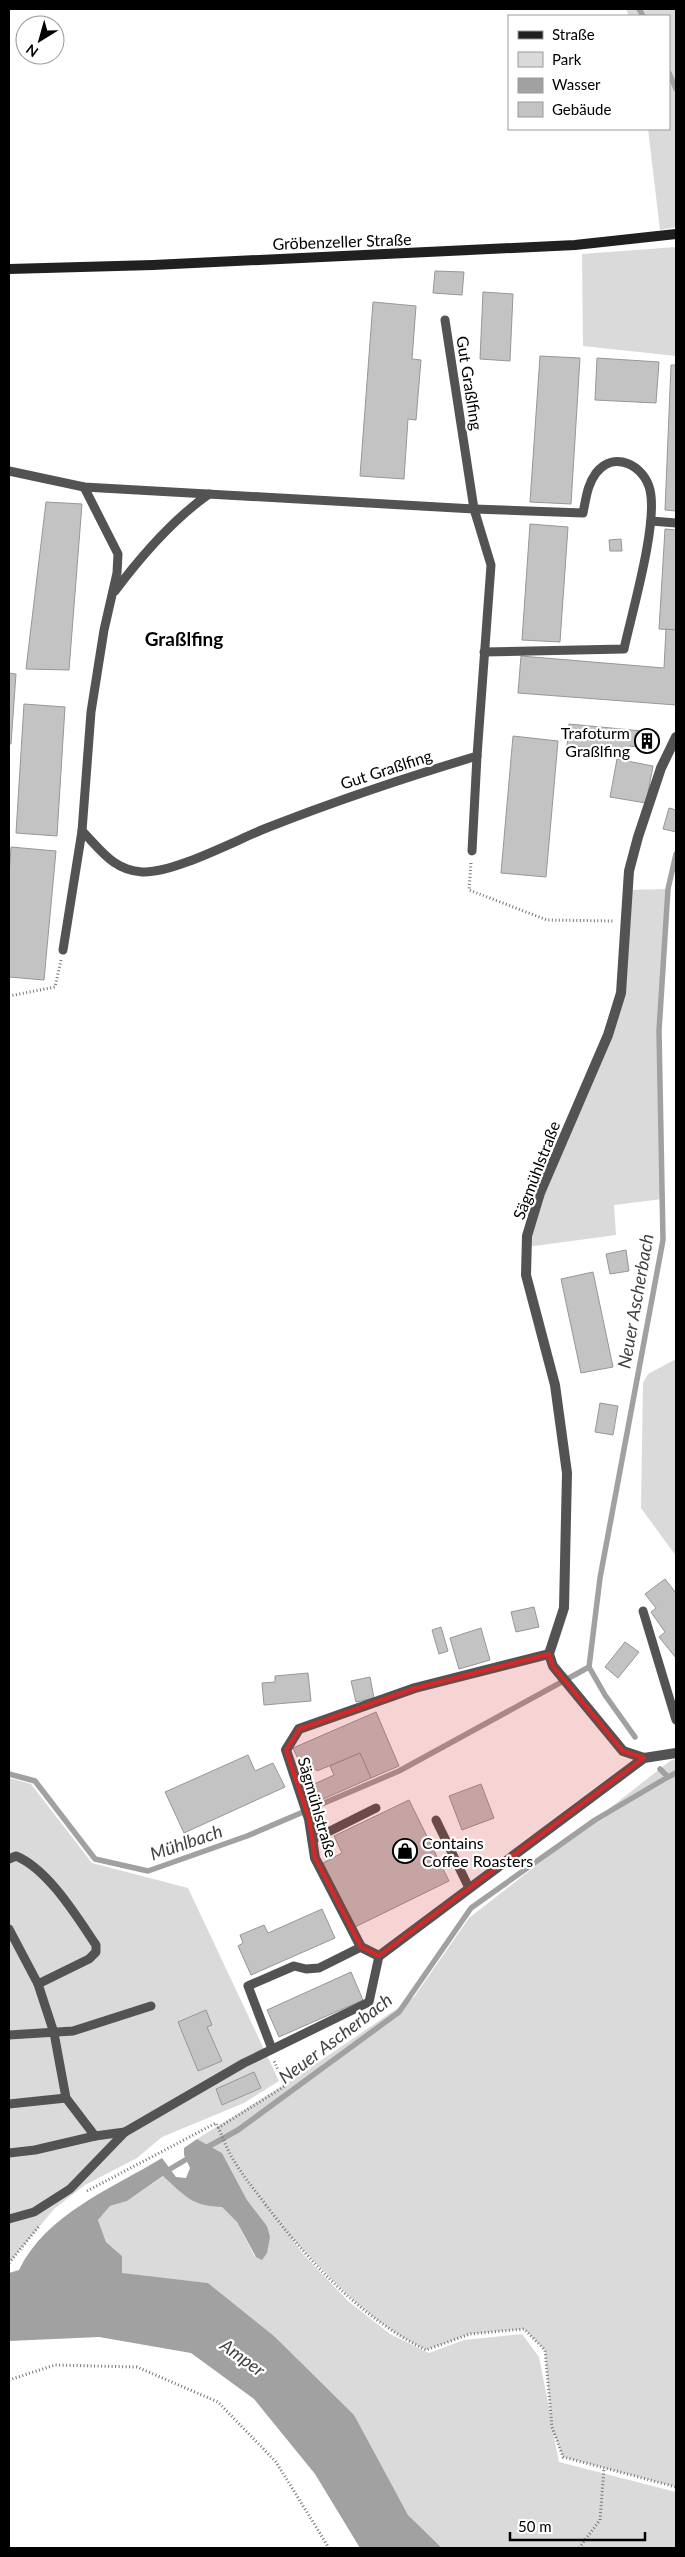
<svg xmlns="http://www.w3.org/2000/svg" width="685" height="2557" viewBox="0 0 685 2557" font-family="Lato,sans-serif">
<rect width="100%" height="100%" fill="#fff"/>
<g fill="#dadada" fill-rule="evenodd">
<polygon points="626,9 676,9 676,227 660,230 648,129 669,129 669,16 629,16"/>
<polygon points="676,247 676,356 583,346 582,254"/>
<polygon points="668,889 659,1031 662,1199 614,1205 616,1235 527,1247 527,1236 621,993 626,890"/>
<polygon points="676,1359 676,1556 641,1508 643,1383 648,1374"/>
<path d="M676,1759V2487L563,2457L553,2432L559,2462L676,2492V2548H442L408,2515L351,2413L274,2336L208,2283L122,2274V2256L106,2242L98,2220L110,2206L127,2201L164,2176C184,2196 192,2206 222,2207L237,2222L255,2257L267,2226L247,2200L222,2153L197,2139L298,2076L414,1997L469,1918L670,1761ZM289,2235C334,2281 367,2321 426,2350L470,2334L524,2329L545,2350L551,2418L539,2357L522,2334L464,2340L429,2353L390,2334L348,2301L302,2253Z"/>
<polygon points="9,1778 31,1784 92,1863 188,1888 279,2081 244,2103 162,2137 137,2158 85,2185 54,2209 9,2263"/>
</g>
<path fill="#a1a1a1" d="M197,2139L222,2153L247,2200L267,2226L270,2237L267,2253L262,2260L256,2257L237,2222L222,2207C191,2206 185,2196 163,2176L127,2201L110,2206L98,2220L106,2242L122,2256V2273L208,2283L274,2336L354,2415L408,2515L442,2548H360L315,2474L254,2399L191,2353L99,2337L9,2341V2273L19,2270C46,2214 111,2189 162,2158L176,2177L186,2178L190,2168L184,2155V2148Z"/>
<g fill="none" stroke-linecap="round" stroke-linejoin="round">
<g stroke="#a1a1a1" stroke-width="5.5">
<polyline points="639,9 643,16"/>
<polyline points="669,73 676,89"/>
<polyline points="635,1737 605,1695 589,1667 600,1578 663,1240 659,1031 668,889 676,854"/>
<polyline points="9,1774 35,1781 95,1859 148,1871 247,1836 399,1771 589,1667"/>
<polyline points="668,1777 676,1773"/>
<polyline points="204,2149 238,2130 399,2012 471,1908 595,1820 668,1777 660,1769"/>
<polyline points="165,2172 192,2156"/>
</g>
</g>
<g fill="#c3c3c3" stroke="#979797">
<polygon points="435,271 464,272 462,295 433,293"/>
<polygon points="483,292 513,294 510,361 480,359"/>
<polygon points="373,302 416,306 412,359 421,360 416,420 408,419 404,479 360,476"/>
<polygon points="540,356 580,358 571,504 530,502"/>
<polygon points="597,358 659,362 656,403 595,400"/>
<polygon points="671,365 676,365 676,511 665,510"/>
<polygon points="46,502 82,504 69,670 26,669"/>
<polygon points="530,524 568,527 560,642 522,640"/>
<polygon points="665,529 676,530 676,630 659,629"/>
<polygon points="621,539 622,551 610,551 609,540"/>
<polygon points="666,629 676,630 676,705 518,693 521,656 664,668"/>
<polygon points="9,673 16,674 11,744 9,744"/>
<polygon points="24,704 65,707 57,836 16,833"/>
<polygon points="569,724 642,731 638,747 629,746 629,750 567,746"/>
<polygon points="642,731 656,734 653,750 638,747"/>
<polygon points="513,736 558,741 546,877 501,873"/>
<polygon points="617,759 653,766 646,803 610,797"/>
<polygon points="669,808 676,810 676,832 663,829"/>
<polygon points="11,847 56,851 44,980 9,977 9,876"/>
<polygon points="626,1250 629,1271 610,1274 606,1254"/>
<polygon points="593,1272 613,1367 581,1373 561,1279"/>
<polygon points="600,1403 618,1406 613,1435 595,1432"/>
<polygon points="665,1579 676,1593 676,1658 659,1637 665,1632 651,1612 656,1608 645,1594"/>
<polygon points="534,1607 539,1627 516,1632 511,1612"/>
<polygon points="441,1627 448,1651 439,1654 432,1630"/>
<polygon points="481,1628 490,1660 459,1669 450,1638"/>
<polygon points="625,1642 639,1652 618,1678 605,1667"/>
<polygon points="308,1673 311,1701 264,1705 262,1683 275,1682 275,1676"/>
<polygon points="370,1677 374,1698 356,1702 351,1681"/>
<polygon points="376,1712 399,1766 371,1778 360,1753 317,1771 316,1769 305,1774 293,1748"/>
<polygon points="360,1753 371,1778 319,1801 312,1785 334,1775 330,1766"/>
<polygon points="248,1755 255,1771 273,1763 285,1787 184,1833 165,1792"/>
<polygon points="481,1784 494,1818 462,1830 449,1796"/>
<polygon points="409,1800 449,1881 355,1927 323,1863 342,1853 334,1836"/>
<polygon points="322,1909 335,1938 251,1975 238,1946 243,1943 240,1935 264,1925 268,1933"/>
<polygon points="351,1972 363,2000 279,2037 267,2010"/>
<polygon points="206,2010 212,2025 207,2027 222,2061 198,2071 178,2022"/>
<polygon points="254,2072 261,2088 222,2105 216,2089"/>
</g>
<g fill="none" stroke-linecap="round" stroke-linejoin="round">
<g stroke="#757575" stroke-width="3" stroke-dasharray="1 2.5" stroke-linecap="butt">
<polyline points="471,863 469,890 547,920 613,921"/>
<polyline points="9,996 55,987 61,960"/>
<polyline points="218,2128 285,2086 274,2061"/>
<path d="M87,2191L216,2123C221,2133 225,2144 230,2154C240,2172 253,2188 266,2205C309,2262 361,2318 426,2350L470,2334L524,2329L545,2350L552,2427L563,2457L676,2487"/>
<polyline points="9,2263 40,2225"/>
<polyline points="9,2380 55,2365 137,2367 218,2402 276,2462 329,2548"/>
<polyline points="579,2548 600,2520 604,2468"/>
</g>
<g stroke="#535353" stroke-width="9">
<path d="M9,471L84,487L474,509L583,513C586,499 587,485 596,473C614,450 644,465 650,490C658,524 632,612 624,649L484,652"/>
<polyline points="651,521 676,523"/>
<path d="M115,591C142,555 172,520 209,494"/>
<path d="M82,831C101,850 113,870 142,872C173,874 238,839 269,827C338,800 407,777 477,756L491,565L474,509L445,320"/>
<polyline points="472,851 477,756"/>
<polyline points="63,950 82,831 91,712 104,630 117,573 118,554 84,487"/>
<polyline points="643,1611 676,1720"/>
<polyline points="436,1820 469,1888"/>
<polyline points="312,1840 376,1808"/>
<path d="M9,1859L16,1856C48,1869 77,1917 96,1945V1952L89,1959L38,1984"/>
<polyline points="9,1929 38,1984 54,2033 66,2098 95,2136 125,2132"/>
<polyline points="9,2035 73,2031 151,2006"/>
<polyline points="272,2049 248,1986 294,1966 306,1969 319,1968 361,1947"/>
<polyline points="9,2104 66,2098"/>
<polyline points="9,2153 35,2150 95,2136"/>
<polyline points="9,2219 34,2212 70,2189 125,2132 244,2063 369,2002 379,1956"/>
</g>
<g stroke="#535353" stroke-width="10">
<polyline points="549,1654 415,1688 299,1729 286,1750 309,1819 315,1858 361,1947 379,1956 644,1758 676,1753"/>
<polyline points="644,1758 623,1751 553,1666 549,1654 564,1608 567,1473 555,1385 526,1275 527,1236 540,1193 608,1035 621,993 629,871 638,837 661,768 676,737"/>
</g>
<polyline stroke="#202020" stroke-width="10" points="9,269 153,265 575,245 676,234"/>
</g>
<path fill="#d62828" fill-opacity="0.2" stroke="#d62828" stroke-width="4" stroke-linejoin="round" d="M549,1654L553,1666L623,1751L644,1758L379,1956L361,1947L315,1858L309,1819L286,1750L299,1729L415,1688Z"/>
<defs>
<symbol id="building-ring" viewBox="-11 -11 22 22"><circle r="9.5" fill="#fff" stroke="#000" stroke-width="1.5"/><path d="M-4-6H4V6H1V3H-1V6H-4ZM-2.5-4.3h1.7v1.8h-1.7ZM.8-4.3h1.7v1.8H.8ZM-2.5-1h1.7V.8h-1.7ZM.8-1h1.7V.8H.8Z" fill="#000"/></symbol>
<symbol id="shop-ring" viewBox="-11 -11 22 22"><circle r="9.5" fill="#fff" stroke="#000" stroke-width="1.5"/><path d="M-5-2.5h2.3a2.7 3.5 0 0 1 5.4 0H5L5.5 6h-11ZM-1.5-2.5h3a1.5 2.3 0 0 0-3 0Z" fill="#000"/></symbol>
</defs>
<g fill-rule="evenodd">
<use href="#building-ring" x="633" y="727" width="28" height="28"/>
<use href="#shop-ring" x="391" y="1837" width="28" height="28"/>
</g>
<g text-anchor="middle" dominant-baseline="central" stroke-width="4.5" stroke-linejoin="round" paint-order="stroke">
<g font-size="16" fill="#000" stroke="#fff">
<text transform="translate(342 241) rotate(-2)">Gröbenzeller Straße</text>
<text transform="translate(470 383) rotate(81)">Gut Graßlfing</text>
<text transform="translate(386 769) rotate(-18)">Gut Graßlfing</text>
<text transform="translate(536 1170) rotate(-69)">Sägmühlstraße</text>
<text transform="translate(318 1807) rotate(74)">Sägmühlstraße</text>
</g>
<g font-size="16" fill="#000" stroke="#fff" text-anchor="end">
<text x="630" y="732">Trafoturm<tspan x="630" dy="18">Graßlfing</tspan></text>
<text x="422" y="1842" text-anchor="start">Contains<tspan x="422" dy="18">Coffee Roasters</tspan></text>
</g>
<g font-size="18" font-style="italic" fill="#424242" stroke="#fff">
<text transform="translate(635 1301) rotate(-80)">Neuer Ascherbach</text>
<text transform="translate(186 1842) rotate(-19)">Mühlbach</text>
<text transform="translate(335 2038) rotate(-37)">Neuer Ascherbach</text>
<text transform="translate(243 2357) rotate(36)">Amper</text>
</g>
<g font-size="19" font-weight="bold" fill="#000" stroke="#fff">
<text x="184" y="638">Graßlfing</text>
</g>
</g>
<rect width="685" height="2557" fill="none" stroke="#000000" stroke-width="20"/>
<rect x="508" y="15" width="162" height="115" fill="#ffffff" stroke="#999999"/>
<rect x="518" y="31" width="25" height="8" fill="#202020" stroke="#999999"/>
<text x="552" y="40" font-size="15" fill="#000000">Straße</text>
<rect x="518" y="52" width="25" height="15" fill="#dadada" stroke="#999999"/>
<text x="552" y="65" font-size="15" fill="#000000">Park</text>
<rect x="518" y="78" width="25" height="15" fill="#a1a1a1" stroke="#999999"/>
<text x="552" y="90" font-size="15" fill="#000000">Wasser</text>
<rect x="518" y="102" width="25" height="15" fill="#c3c3c3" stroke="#999999"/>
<text x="552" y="115" font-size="15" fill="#000000">Gebäude</text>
<g transform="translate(40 40) rotate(217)"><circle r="24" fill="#ffffff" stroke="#999999"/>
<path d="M0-4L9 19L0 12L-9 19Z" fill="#000000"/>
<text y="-8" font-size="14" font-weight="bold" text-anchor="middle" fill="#000000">N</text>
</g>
<path d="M510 2532v8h135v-8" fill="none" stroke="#000000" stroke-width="2.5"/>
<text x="518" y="2532" font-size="15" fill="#000000" stroke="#ffffff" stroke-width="4" paint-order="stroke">50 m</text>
</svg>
